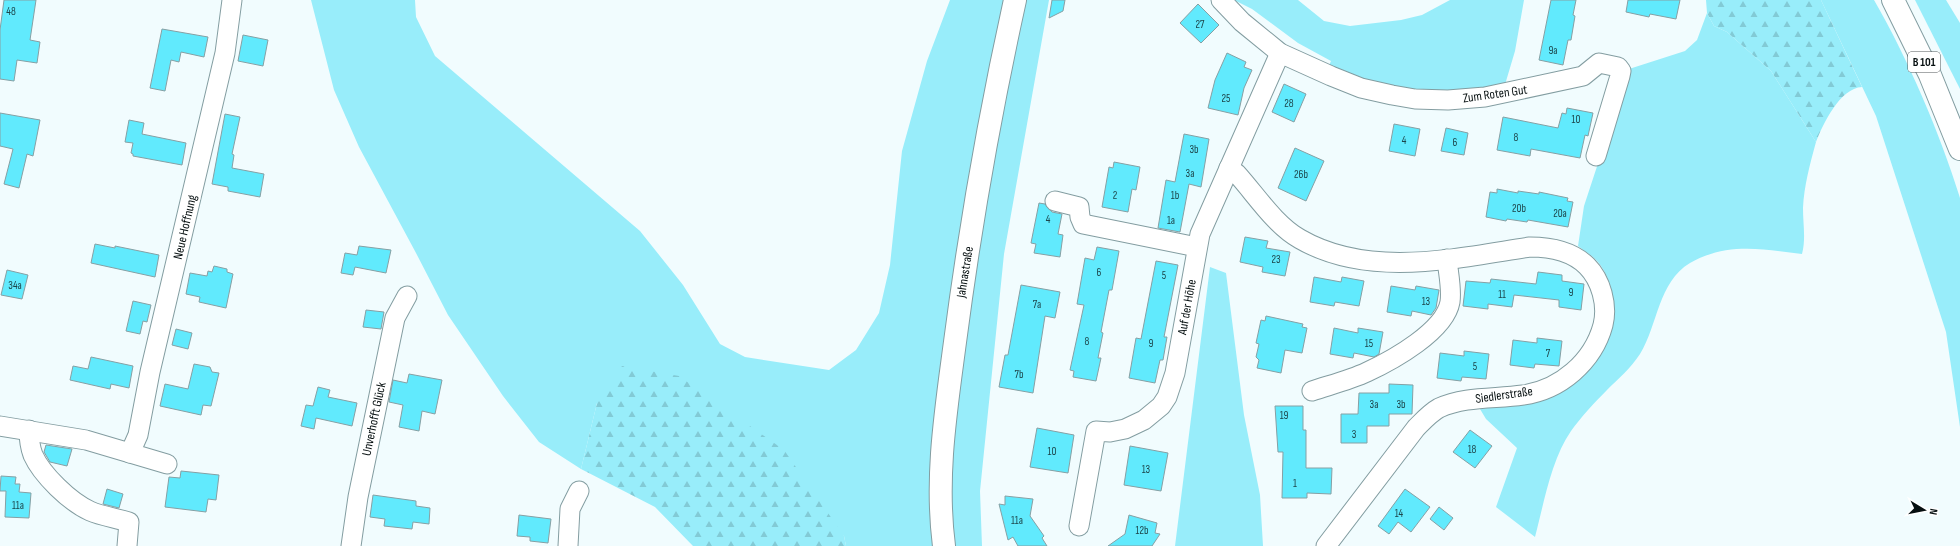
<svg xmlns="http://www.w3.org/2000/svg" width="1960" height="546" viewBox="0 0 1960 546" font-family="'Sofia Sans Condensed',sans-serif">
<defs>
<pattern id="forest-firs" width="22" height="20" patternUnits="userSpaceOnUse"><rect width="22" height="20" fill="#98edfa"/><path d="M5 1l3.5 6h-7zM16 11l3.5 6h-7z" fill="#82cad5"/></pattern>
</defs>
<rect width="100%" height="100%" fill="#f1fcfe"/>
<g fill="#98edfa">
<polygon points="311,0 415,0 416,17 435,56 640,231 683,285 720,344 745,357 829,370 856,350 879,313 890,265 902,151 927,61 950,0 1007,0 930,508 933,546 846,546 844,536 597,403 581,469 539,442 503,396 448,315 416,253 359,147 334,90"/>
<polygon points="1024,0 1049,0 1004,254 980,491 982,546 953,546 948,476 986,187"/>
<polygon points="1234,0 1298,0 1324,21 1350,26 1401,20 1422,15 1450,0 1524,0 1515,51 1504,88 1462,94 1384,87 1328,68 1331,61 1298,43 1252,9"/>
<path d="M1821,0H1874C1908,59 1940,133 1960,198V427L1946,332L1876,116Z"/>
<polygon points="1915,0 1946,0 1960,23 1960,89"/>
<path d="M1707,13L1714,26L1727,32L1771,71L1816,142C1810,164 1804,186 1803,208C1803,224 1806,239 1802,254C1762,249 1727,242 1690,263C1658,282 1658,325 1640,354C1631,368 1618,379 1607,390C1595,402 1581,417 1571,431C1551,460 1544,503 1535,537L1496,507L1517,448L1486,419L1480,409C1509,405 1542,403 1569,387C1577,383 1583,376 1589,369C1615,340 1623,300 1601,266C1595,257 1586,252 1578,246L1584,206L1629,69L1685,51L1697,40Z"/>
<polygon points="1210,267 1226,273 1244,415 1260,495 1263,546 1175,546"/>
</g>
<g fill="url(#forest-firs)">
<path d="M1706,0H1821L1862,87C1840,88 1823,124 1816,142L1771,71L1727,32L1714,26L1707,13Z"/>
<polygon points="622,366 679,376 784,450 844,536 846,546 693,546 655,507 581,469 597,403"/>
</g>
<g fill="#61eafd" stroke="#86a0a4">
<polygon points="4,0 36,0 30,40 40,42 37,63 17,60 14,81 0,79 0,30"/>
<polygon points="1052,0 1065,0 1063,11 1049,18"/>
<polygon points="1551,0 1576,0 1573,15 1575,16 1571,40 1568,40 1563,65 1539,60"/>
<polygon points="1628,0 1680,0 1676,19 1650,14 1649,17 1626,12"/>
<polygon points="1198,4 1219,25 1201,43 1180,23"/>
<polygon points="162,29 208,37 204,57 181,52 179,62 171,60 165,91 150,88"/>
<polygon points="243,35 268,40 263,66 238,61"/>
<polygon points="1227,53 1246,62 1244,67 1252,70 1244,88 1238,115 1208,108 1215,80"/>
<polygon points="1284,84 1306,94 1294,122 1272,112"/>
<polygon points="1567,108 1593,113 1588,136 1585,135 1580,158 1531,149 1530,156 1497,150 1503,117 1558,128 1562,113 1566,114"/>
<polygon points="0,113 40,120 33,156 27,154 19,188 4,184 13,149 0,146"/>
<polygon points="225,114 240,117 232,154 234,155 232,168 264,174 260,197 228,191 228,187 212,184"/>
<polygon points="129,120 144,123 142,134 186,143 182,165 133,156 133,154 131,153 133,143 125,142"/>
<polygon points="1394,124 1420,129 1415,156 1389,151"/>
<polygon points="1446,128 1468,133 1464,155 1441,151"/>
<polygon points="1184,134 1209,139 1201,187 1189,184 1180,232 1158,228 1166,180 1175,182"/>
<polygon points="1295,148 1324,161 1306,201 1278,188"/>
<polygon points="1114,162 1140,167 1136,190 1132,189 1128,212 1102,207 1109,167 1113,168"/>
<polygon points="1497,189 1518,193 1518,191 1539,194 1539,192 1568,198 1567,201 1573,202 1568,227 1528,220 1527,222 1507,219 1506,221 1486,217 1490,192 1497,193"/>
<polygon points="1039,203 1045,204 1052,212 1062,214 1058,234 1063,235 1060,257 1034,253 1036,244 1031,243"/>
<polygon points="1245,237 1268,241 1266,248 1290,252 1285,276 1262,272 1263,267 1240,262"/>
<polygon points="95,244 115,248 115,246 159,255 155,277 91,263"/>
<polygon points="359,246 391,250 386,273 355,267 353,275 341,273 345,253 357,255"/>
<polygon points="1097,247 1119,251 1112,290 1109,290 1101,332 1103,333 1098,358 1101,358 1096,381 1073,377 1074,371 1070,370 1084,305 1077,304 1085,258 1094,260"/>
<polygon points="1156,261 1178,265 1164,337 1167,337 1163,360 1160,360 1155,383 1129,378 1136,338 1141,339"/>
<polygon points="214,266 227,269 227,272 233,274 226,308 199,302 200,297 186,294 190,273 207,276 208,271 212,272"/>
<polygon points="7,270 28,275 22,299 1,295"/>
<polygon points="1538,272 1562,275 1562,281 1584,284 1581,310 1559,307 1559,300 1514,295 1512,307 1488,304 1488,309 1463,306 1466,281 1490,283 1491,279 1536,284"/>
<polygon points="1314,277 1341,282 1342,277 1364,281 1359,306 1335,302 1334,306 1310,302"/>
<polygon points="1021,285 1060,292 1055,318 1045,316 1033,393 999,387 1005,355 1008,355"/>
<polygon points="1391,286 1415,290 1416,286 1439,290 1436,308 1431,315 1412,311 1411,316 1387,312"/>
<polygon points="133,301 151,305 147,322 143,321 140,334 126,331"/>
<polygon points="366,310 384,312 381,329 363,327"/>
<polygon points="1266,316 1303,324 1302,327 1307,328 1302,353 1285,350 1281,373 1257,368 1259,360 1256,357 1259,344 1256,343 1261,320 1265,321"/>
<polygon points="1334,328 1358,333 1358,328 1383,332 1379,354 1374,357 1354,353 1353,358 1330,354"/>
<polygon points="176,329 192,333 188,349 172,345"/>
<polygon points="1537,338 1562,341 1559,366 1535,364 1534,368 1510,365 1513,340 1537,343"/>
<polygon points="1464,351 1489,354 1486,379 1462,377 1461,381 1437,378 1440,353 1464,356"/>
<polygon points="91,357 133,366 129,388 111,384 110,389 70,380 73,366 88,369"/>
<polygon points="194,364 210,367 212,372 219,373 211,406 203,405 201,415 160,406 165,384 188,389"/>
<polygon points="409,374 442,380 435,414 422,411 419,431 399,427 403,405 389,402 393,380 407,383"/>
<polygon points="1389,384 1413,385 1412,414 1389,414 1389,426 1367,426 1367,443 1341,443 1341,414 1358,414 1359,393 1389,393"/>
<polygon points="318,387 330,390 328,397 357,403 352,426 316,418 314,429 301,426 306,405 313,406"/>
<polygon points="1275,406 1303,406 1303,430 1306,430 1306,468 1332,468 1331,494 1307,493 1307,498 1282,498 1283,452 1278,452"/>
<polygon points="1037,428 1074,435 1068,473 1030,467"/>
<polygon points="1470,430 1492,446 1475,468 1453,452"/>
<polygon points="46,445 72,449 67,466 50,462 44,452"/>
<polygon points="1130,446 1168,453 1161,491 1124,485"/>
<polygon points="181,471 219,475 216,500 208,499 206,512 165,507 169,477 180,478"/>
<polygon points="1,476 16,477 15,484 20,484 19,492 31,493 29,518 5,517 6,491 0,491"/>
<polygon points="107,489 123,494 119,508 103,504"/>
<polygon points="1405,489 1430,507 1411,532 1398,522 1389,534 1378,526"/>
<polygon points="373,495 416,501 416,506 430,508 429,524 413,522 412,529 384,526 385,519 370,517"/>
<polygon points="1005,496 1033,499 1030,516 1044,536 1042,538 1047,546 1018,546 1013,537 1008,540 999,504 1005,505"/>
<polygon points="1439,507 1453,518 1444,530 1430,519"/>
<polygon points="519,515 551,519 548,543 530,541 530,537 517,536"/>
<polygon points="1129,515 1157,523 1155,533 1160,534 1152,546 1108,546 1125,534"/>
</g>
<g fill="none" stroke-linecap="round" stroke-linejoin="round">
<defs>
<g id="street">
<polyline points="1221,0 1242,22 1280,53 1331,76 1361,88 1392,95 1415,99 1448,100 1485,97 1583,76 1599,63 1618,67 1621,71 1620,76 1596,156"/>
<path d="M1229,168L1237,174C1256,195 1275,225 1300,239C1369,279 1457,258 1530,247C1551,247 1572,251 1587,266C1601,280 1608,305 1603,325C1593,362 1560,390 1523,395C1495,399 1465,396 1439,408C1430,413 1423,421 1416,428L1326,546"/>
<polyline points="1055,201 1079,207 1080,217 1083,224 1197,247"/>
<path d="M1312,391C1330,385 1350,380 1367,372C1393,360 1445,331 1450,302C1452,288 1448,272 1447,259"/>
<polyline points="0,426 86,440 167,464"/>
<path d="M29,430C29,439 30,447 33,455C42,475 70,502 90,511C101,516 116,518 129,522L127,546"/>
<polyline points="130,453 138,435 150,372 225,53 232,0"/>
<polyline points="1079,526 1096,431 1110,432 1125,429 1144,420 1161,406 1167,397 1175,373 1200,234 1280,53"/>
<polyline points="351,546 358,497 395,318 407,296"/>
<polyline points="568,546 570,509 579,491"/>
</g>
<path id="secondary" d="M944,546C935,477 946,410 955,342C970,227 990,113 1015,0"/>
<polyline id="primary" points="1893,0 1930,75 1960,149"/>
</defs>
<use href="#street" stroke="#839da1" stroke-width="21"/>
<use href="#secondary" stroke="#839da1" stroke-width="24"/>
<use href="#primary" stroke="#839da1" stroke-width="24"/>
<use href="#street" stroke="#fff" stroke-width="19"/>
<use href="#secondary" stroke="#fff" stroke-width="22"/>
<use href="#primary" stroke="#fff" stroke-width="22"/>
</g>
<g text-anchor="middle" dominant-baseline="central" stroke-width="4" stroke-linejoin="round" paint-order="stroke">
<g font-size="11" fill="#1d464b">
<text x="11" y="11">48</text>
<text x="1200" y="24">27</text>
<text x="1553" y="50">9a</text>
<text x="1226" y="98">25</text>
<text x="1289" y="103">28</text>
<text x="1576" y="119">10</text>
<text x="1516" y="137">8</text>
<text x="1404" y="140">4</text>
<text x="1455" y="142">6</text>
<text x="1194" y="149">3b</text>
<text x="1190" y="173">3a</text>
<text x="1301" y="174">26b</text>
<text x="1115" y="195">2</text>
<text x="1175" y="195">1b</text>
<text x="1519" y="208">20b</text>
<text x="1560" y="213">20a</text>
<text x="1048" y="219">4</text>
<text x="1171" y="220">1a</text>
<text x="1276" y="259">23</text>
<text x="1099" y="272">6</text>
<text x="1164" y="275">5</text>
<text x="15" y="285">34a</text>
<text x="1571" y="292">9</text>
<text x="1502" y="294">11</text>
<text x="1426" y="301">13</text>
<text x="1037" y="304">7a</text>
<text x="1087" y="341">8</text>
<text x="1151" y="343">9</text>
<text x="1369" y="343">15</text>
<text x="1548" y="353">7</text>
<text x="1475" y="366">5</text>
<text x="1019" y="374">7b</text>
<text x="1374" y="404">3a</text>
<text x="1401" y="404">3b</text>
<text x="1284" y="415">19</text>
<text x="1354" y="434">3</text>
<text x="1472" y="449">18</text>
<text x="1052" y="451">10</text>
<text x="1146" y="469">13</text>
<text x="1295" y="483">1</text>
<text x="18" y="505">11a</text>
<text x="1399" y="513">14</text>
<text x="1017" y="520">11a</text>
<text x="1142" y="530">12b</text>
</g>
<rect fill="#fff" stroke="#515758" stroke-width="1" x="1908" y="52" width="32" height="20" rx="3"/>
<g font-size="12" font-weight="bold" fill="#060f10">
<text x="1924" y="62">B 101</text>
</g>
<g font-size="13" fill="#060f10" stroke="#fff">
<text transform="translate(1495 94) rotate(-8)">Zum Roten Gut</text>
<text transform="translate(185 227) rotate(-77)">Neue Hoffnung</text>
<text transform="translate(965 272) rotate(-81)">Jahnastraße</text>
<text transform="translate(1187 307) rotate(-80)">Auf der Höhe</text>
<text transform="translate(1504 395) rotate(-8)">Siedlerstraße</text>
<text transform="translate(374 419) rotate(-78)">Unverhofft Glück</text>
</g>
</g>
<g transform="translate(1924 510) rotate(100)" stroke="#ffffff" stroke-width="3" paint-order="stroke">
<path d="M0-3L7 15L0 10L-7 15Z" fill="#060f10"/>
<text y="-6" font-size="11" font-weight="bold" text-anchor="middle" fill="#060f10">N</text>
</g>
</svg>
